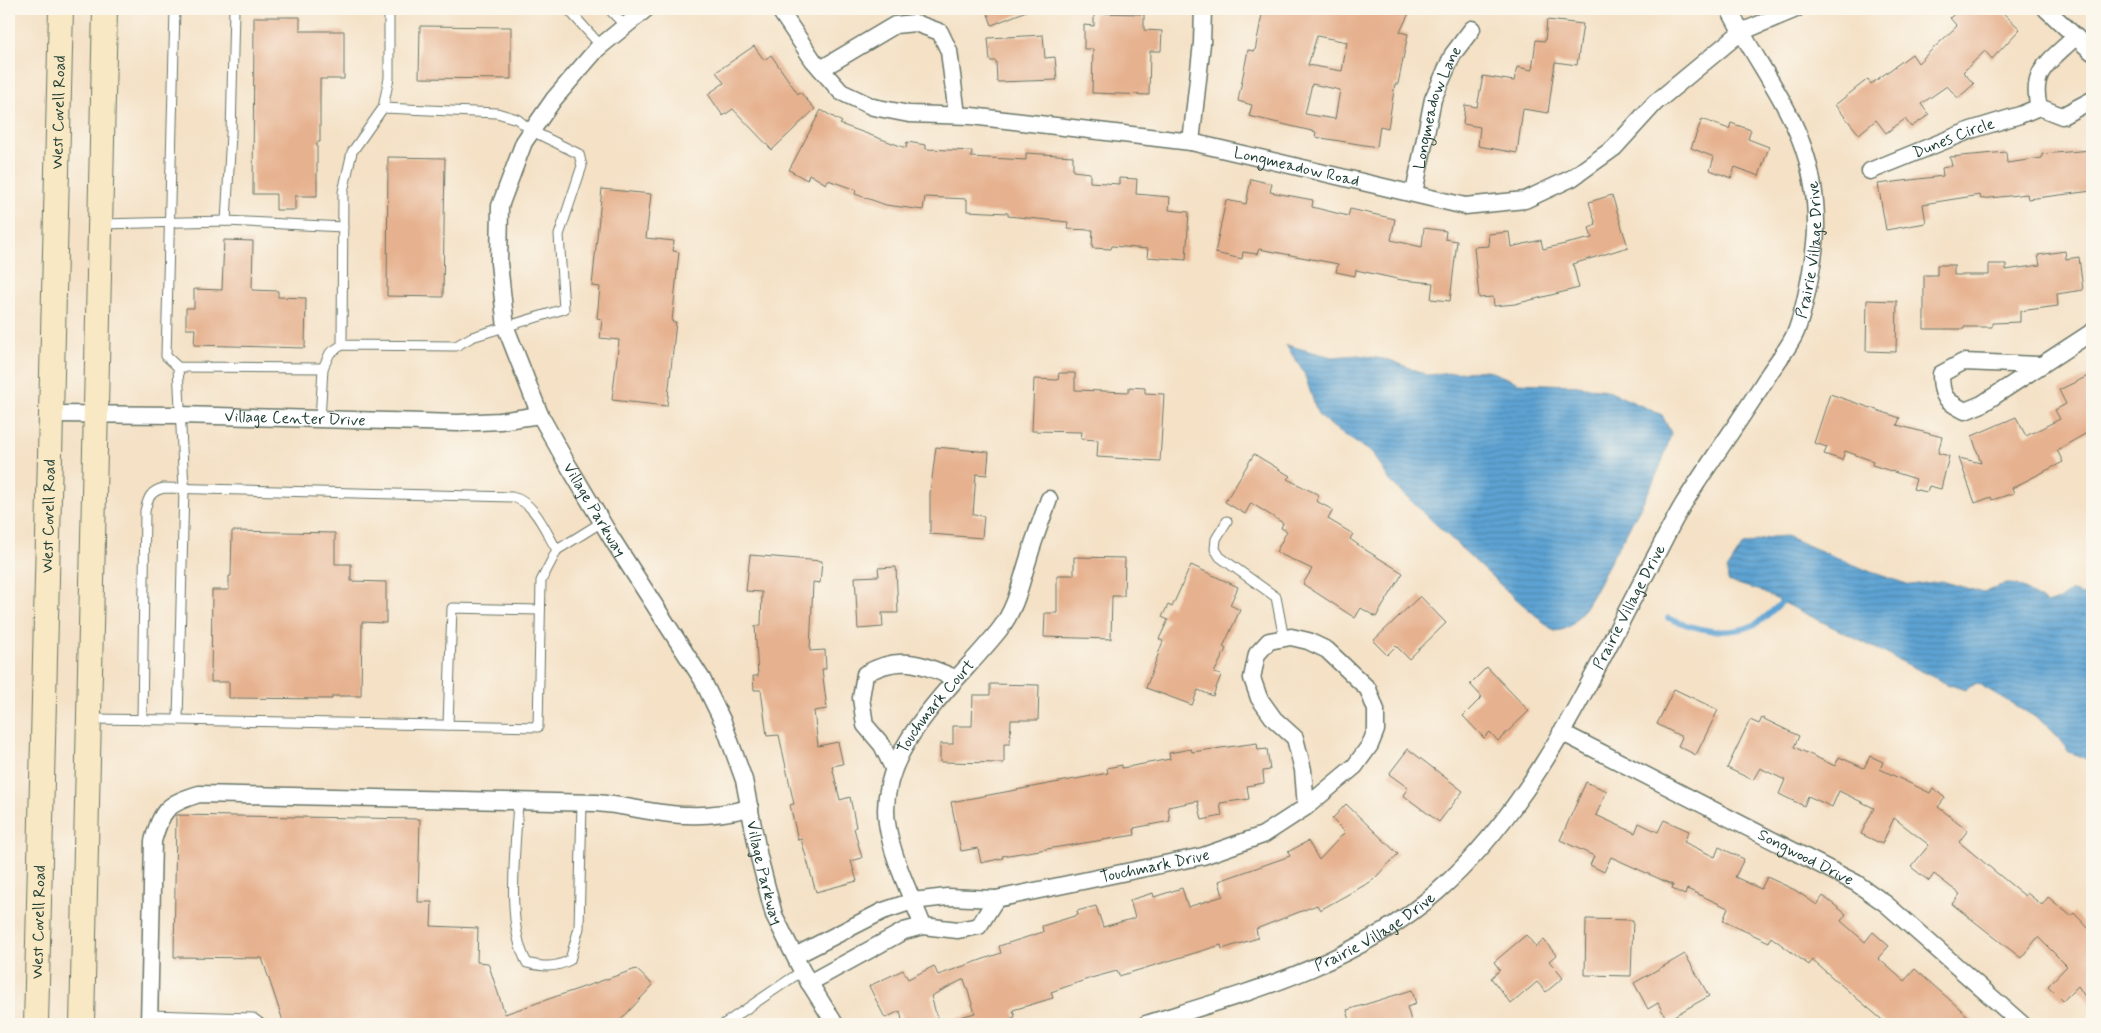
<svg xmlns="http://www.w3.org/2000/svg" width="2101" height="1033" viewBox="0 0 2101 1033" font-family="Mynerve,sans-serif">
<defs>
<pattern id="water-rules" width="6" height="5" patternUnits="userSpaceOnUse" patternTransform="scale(1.25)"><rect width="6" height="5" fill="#5da3d3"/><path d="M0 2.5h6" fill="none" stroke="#4c86ac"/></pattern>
</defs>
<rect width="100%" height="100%" fill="#fbf7ec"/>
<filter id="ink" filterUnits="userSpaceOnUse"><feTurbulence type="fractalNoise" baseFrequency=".02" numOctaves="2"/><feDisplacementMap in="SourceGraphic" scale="10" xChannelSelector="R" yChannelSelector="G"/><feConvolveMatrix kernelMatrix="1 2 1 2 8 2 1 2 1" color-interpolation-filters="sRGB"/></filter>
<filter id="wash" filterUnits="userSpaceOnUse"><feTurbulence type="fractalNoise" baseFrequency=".0096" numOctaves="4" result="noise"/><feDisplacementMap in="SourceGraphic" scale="20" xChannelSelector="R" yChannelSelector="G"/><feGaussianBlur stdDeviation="1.12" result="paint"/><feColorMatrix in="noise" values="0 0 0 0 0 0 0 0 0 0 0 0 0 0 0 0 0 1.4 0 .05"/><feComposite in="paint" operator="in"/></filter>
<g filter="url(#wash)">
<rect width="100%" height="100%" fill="#f4e1c6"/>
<g fill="url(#water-rules)" stroke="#3e7084">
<path d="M1286,345L1332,357L1358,355L1390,360L1427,375L1487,370L1519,383L1570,385L1606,390L1662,415L1671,433C1660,478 1633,519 1611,560C1600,580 1589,605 1574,622C1568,629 1563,630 1554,631L1507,591L1390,481L1373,453L1342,434L1318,415L1304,373Z"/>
<path d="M1786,536L1871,572L1910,585L1942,581L1984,593C2016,575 2019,587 2047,604L2059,600L2071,591L2082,595L2092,593V761L2069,752L2047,724L1977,683L1965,690L1947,684L1760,591L1728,581L1727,570L1743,545L1771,537Z"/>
</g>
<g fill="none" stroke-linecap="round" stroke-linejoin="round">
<path stroke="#5da3d3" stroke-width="5.5" d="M1668,618C1695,629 1723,637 1751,626C1762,622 1773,610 1782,602"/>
</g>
<g id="blocks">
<g fill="#e6b18e" fill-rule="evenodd">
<polygon points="986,9 1031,9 992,25"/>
<path d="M1263,9H1411L1400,32L1408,34L1398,84H1395L1388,128L1380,126L1377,147L1315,137L1316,132L1249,116L1252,105L1238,101L1248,50L1255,51ZM1317,36L1347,42L1342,71L1308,65ZM1312,84L1340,90L1335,119L1305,114Z"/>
<polygon points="1959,9 1999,9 2020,29 1992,59 1985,51 1963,72 1974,84 1958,98 1947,86 1921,104 1929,115 1911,127 1905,119 1886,133 1876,120 1859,134 1835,105 1868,79 1871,84 1912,54 1918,63 1957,26 1950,18"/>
<polygon points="1094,13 1144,14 1144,30 1162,31 1161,51 1150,51 1149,95 1092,93 1093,49 1084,49 1084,25 1094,26"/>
<polygon points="254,17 300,17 300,31 344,31 344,79 320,79 320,142 317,142 317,196 295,196 295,210 276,210 276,194 253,194"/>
<polygon points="1547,20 1583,24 1577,65 1555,62 1548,113 1523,109 1517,153 1478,146 1480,127 1463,124 1465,105 1477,107 1483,76 1514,81 1517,67 1532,70 1536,40 1545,41"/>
<polygon points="420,26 511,27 511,79 419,78"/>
<polygon points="1043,35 1045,58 1055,57 1057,80 997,82 996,61 990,61 988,38"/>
<polygon points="754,46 764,60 771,55 798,94 800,92 815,109 772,150 733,109 723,116 708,94 724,83 716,72"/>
<polygon points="821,110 842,122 840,124 906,148 907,142 926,145 926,149 972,151 971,157 1008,159 1026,160 1026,153 1073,156 1073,171 1090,173 1090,182 1119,184 1119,178 1137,179 1136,194 1170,197 1169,210 1189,212 1186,260 1147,257 1148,249 1112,246 1111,249 1092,248 1093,230 1067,229 1068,222 1008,216 1008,213 967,211 967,199 925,197 923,210 886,205 855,194 856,190 828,180 826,184 809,174 807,180 789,170"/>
<polygon points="1702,119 1729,129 1731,123 1751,130 1748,139 1769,147 1759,176 1735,167 1731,178 1710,170 1714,157 1691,148"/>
<polygon points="2092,150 2092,191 2028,199 2027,194 1981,199 1980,195 1923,204 1926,223 1886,230 1878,184 1943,176 1942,168 1952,166 1950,157 2006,152 2007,163 2042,158 2042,154"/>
<polygon points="388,157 445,158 443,297 387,296"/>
<polygon points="1251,179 1272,184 1270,192 1313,200 1312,207 1348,216 1350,209 1395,219 1391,240 1422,247 1424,228 1446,231 1445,239 1457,241 1450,301 1431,299 1433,283 1402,280 1356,270 1355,276 1336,272 1338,264 1259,249 1257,254 1243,252 1242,259 1215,253 1226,200 1246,204"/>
<polygon points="602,189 651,194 646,238 674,241 673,251 679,252 672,322 676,322 667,406 612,400 619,340 600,338 602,319 597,318 600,287 592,286"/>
<polygon points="1612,195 1628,247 1573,264 1579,288 1515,304 1494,306 1493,297 1479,298 1474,247 1489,246 1488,234 1509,232 1511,247 1541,240 1543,249 1592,238 1589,228 1596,225 1589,202"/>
<polygon points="224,240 253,241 252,290 278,291 278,297 306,298 305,348 194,345 195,329 186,329 186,308 194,308 194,289 222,290"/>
<polygon points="2065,251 2066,259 2079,257 2083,290 2057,294 2058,306 2020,311 2020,322 1992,323 1992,327 1964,327 1964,329 1924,329 1924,275 1937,275 1937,265 1954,265 1954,275 1989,275 1989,264 2006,264 2006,270 2040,265 2038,255"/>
<polygon points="1867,300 1897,301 1896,352 1866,351"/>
<polygon points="1059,373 1075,373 1075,390 1129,392 1129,387 1145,388 1145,393 1164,394 1160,461 1097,457 1098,440 1081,439 1082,432 1032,431 1034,379 1058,380"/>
<polygon points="2092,374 2092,430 2057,450 2063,462 2012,488 2014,493 1992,500 1991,497 1975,503 1959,458 1981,463 1972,436 2016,417 2026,436 2060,419 2055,410 2066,404 2059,390"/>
<polygon points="1830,394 1900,418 1897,425 1942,437 1938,453 1949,456 1941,489 1929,486 1927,492 1913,489 1916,479 1872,465 1873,461 1845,451 1842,460 1824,454 1827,447 1814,443"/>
<polygon points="936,447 989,452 987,475 976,474 973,515 984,516 982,538 930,534 930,494"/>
<polygon points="1254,454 1290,476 1287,479 1319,495 1316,501 1333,510 1328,519 1353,534 1350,539 1364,549 1403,573 1376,617 1361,608 1355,618 1303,584 1312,569 1276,552 1287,531 1281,528 1283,523 1251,503 1245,514 1225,502"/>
<polygon points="232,531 335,533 335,564 351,564 351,581 386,582 386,623 362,622 361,696 332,696 332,699 229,698 229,682 211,682 212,590 229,590 229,576 231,576"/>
<polygon points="750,555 822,561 820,583 813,582 810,651 825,650 826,669 822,669 827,709 814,711 818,746 838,742 843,764 832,766 840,800 850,797 856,827 854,828 862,858 851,861 857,881 816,892 801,839 798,840 790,805 794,804 779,735 767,736 761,690 754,690 753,676 758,676 755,626 761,626 762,592 746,591"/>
<polygon points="1074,557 1125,558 1124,596 1112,596 1111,639 1044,637 1045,613 1057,613 1057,575 1074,575"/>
<polygon points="1191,565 1238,587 1230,605 1240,610 1223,647 1226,649 1214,673 1221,675 1213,696 1198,690 1192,705 1146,688 1163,641 1159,639 1168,620 1162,617 1168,605 1172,607"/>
<polygon points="896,567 898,613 882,613 883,627 858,629 855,577 879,576 878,568"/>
<polygon points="1420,596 1446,623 1409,659 1396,646 1387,655 1373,641"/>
<polygon points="1487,667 1529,711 1498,741 1490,732 1484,738 1463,716 1482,697 1470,684"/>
<polygon points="990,684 1039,685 1038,720 1011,720 1010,744 1004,744 1004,763 940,762 940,744 953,744 953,726 972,726 973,695 990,695"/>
<polygon points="1674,689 1718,710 1696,755 1678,746 1682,737 1657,724"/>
<polygon points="1762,718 1799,736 1794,747 1835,766 1839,757 1864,768 1870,756 1883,762 1880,769 1930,793 1933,788 1945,798 1938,807 1968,830 1959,842 2025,896 2027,893 2042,905 2048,897 2071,916 2074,913 2092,932 2092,1007 2078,986 2063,1001 2048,986 2067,966 2038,937 2021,958 1952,904 1960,894 1934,874 1929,881 1911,867 1929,845 1894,818 1882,844 1861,834 1874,808 1839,791 1832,807 1808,796 1804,806 1779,794 1785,780 1760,768 1753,780 1727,768 1750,720 1759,724"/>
<polygon points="1257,743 1258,750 1267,749 1270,770 1263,771 1264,783 1247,786 1249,799 1220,803 1222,816 1202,820 1198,801 1168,807 1170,821 1134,828 1135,835 1002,856 1003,858 981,863 978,848 961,851 951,802 1108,773 1107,768 1122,765 1122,768 1170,759 1169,753 1191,749 1192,752"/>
<polygon points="1408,749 1463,791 1439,822 1403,795 1408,788 1389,774"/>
<polygon points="1586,782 1607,791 1596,815 1635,833 1639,823 1658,832 1664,820 1689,831 1684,842 1715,857 1719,847 1744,859 1735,877 1761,889 1767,877 1795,890 1817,905 1823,896 1846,914 1841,921 1865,942 1873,932 1889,946 1878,958 1904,981 1915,969 1977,1024 1887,1024 1812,960 1809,965 1771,937 1769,942 1723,921 1728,908 1687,889 1685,895 1672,889 1673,885 1611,857 1604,872 1590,865 1594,856 1560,840"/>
<polygon points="1346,804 1398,854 1372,881 1320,910 1317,905 1256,929 1258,938 1222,949 1221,945 1119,976 1117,971 1091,978 1051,992 1053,998 1013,1010 1015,1017 993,1024 950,1024 950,1020 975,1013 964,979 931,996 939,1024 903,1024 900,1011 885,1018 869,986 903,970 908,979 934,966 938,975 1001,953 999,946 1043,932 1042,926 1078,915 1077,911 1096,906 1103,927 1135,918 1130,900 1153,893 1154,897 1182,888 1188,907 1223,896 1219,881 1290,856 1288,852 1308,841 1319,860 1345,832 1332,819"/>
<polygon points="176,815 420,819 418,902 432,902 431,926 478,928 477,962 488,963 505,1014 636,969 653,985 617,1024 284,1024 262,958 174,957"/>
<polygon points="1586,919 1633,920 1631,976 1585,975"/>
<polygon points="1526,935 1536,947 1544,940 1556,955 1549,961 1563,978 1546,992 1537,982 1511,1004 1491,978 1500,970 1494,962"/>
<polygon points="1685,954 1709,996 1667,1020 1658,1003 1648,1009 1634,983"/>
<polygon points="1412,990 1416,1004 1407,1007 1412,1024 1351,1024 1347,1010"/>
</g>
</g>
</g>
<g filter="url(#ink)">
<use href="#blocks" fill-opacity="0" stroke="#6a7667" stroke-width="1"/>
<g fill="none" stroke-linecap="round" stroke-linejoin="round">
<defs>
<g id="lane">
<polyline points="175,9 166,356 178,367 323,368 330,353 342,345 456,346 472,337 564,309 559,235 582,166 579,154 532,131 517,119 497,113 383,108 352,152 343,192 342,345"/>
<polyline points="568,9 601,46"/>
<polyline points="609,9 625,26"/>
<polyline points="383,108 389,78 389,9"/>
<polyline points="226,221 231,134 234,9"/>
<polyline points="101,224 226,221 343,227"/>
<polyline points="320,420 323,368"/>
<polyline points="1227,521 1216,539 1215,549 1220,557 1276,597 1284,639"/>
<polyline points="89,719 178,720 184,489 178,367"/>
<path d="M142,720L145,511C148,498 150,491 164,488L512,497C535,502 545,531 557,550L602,522"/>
<polyline points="178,720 538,727 541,581 557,550"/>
<polyline points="448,725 452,608 540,610"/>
<path d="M518,801C516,847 505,924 527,963C543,967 555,968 570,960L579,928L582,803"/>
<polyline points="149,1015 253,1018 261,1024"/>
<polyline points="724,1024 802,971"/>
</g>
<g id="street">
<path id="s1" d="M646,9L597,49L554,99L524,142L500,206L499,263L506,328L540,415L565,460L612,539L702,679L723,722L744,780L759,857L774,915L802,971L835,1024"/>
<path id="s2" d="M779,9L813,60L841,92L873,107L909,114L971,116L1191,142L1465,206L1525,200L1572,178L1614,148L1655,103L1741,32L1796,9"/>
<polyline points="2046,9 2092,52"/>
<polyline points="821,69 895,25 915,23 940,32 949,51 957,115"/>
<path d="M2039,107C2029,70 2052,60 2075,37"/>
<polyline points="1191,142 1202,43 1203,9"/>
<path id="s3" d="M1870,171L1971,130L2020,115L2039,107L2062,116L2092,100"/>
<path id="s4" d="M1414,193L1433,99L1453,54L1472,29"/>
<path d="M2039,365L1963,362L1941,374C1941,397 1945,400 1965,411L1982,404L2092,332"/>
<path id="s5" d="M50,414L180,415L458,423L500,421L540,415"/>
<path id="s6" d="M1561,732L1856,883L1886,904L2022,1024"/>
<path d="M893,768L882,745L865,725L861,698L865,674C900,654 921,664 955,678"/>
<path id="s7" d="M923,926C910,893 892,858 887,823C876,747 958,683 1000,629C1016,608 1020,585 1028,560C1034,539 1042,519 1049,499"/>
<path id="s8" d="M795,956L883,911L913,901L947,897L996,899L1203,856L1263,835L1306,807L1355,766L1370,745L1376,730V710L1368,689L1327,650L1308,641L1291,637L1269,641L1257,654L1252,678L1259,698L1274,719L1295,738L1303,770L1306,807"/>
<polyline points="809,983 904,931 923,926 958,930 979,926 996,899"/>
<path d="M149,1024L153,841C162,809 167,804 199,794L596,803C627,805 657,815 688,815C710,816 729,813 750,808"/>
<path id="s9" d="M1146,1024C1250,992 1353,965 1437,892C1535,806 1589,681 1649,568C1661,547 1671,524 1684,503C1711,460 1742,418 1769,374C1778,360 1792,344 1797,329C1806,304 1815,255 1816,230C1818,134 1769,87 1729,9"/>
</g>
<g id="secondary">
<path id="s10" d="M36,1024L61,9"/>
<polyline points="82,1024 105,9"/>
</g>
</defs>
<use href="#lane" stroke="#6a7667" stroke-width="11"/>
<use href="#street" stroke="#6a7667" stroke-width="19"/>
<use href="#secondary" stroke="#6a7667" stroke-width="26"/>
<use href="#lane" stroke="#fff" stroke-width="9"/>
<use href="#street" stroke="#fff" stroke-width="16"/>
<use href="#secondary" stroke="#f8e8c3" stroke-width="24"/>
</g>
</g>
<g text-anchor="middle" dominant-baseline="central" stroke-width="4" stroke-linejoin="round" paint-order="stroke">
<g font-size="16" fill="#1f3d34" stroke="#fbf7ec">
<text stroke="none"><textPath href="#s4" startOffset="89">Longmeadow Lane</textPath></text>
<text stroke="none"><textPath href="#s10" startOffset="912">West Covell Road</textPath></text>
<text stroke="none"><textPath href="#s3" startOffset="90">Dunes Circle</textPath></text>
<text stroke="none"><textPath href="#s2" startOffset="568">Longmeadow Road</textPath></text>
<text stroke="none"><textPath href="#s9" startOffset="1074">Prairie Village Drive</textPath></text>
<text stroke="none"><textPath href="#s5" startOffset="245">Village Center Drive</textPath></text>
<text stroke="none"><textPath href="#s1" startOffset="575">Village Parkway</textPath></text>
<text stroke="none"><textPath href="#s10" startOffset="508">West Covell Road</textPath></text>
<text stroke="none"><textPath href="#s9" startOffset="668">Prairie Village Drive</textPath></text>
<text stroke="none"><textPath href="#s7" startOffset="240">Touchmark Court</textPath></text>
<text stroke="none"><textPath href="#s6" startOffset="275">Songwood Drive</textPath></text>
<text stroke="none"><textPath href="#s8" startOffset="376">Touchmark Drive</textPath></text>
<text stroke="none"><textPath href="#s1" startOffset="980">Village Parkway</textPath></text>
<text stroke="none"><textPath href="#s10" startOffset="102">West Covell Road</textPath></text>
<text stroke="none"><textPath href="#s9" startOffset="248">Prairie Village Drive</textPath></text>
</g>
</g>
<rect width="2101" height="1033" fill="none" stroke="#fbf7ec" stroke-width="30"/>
</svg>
